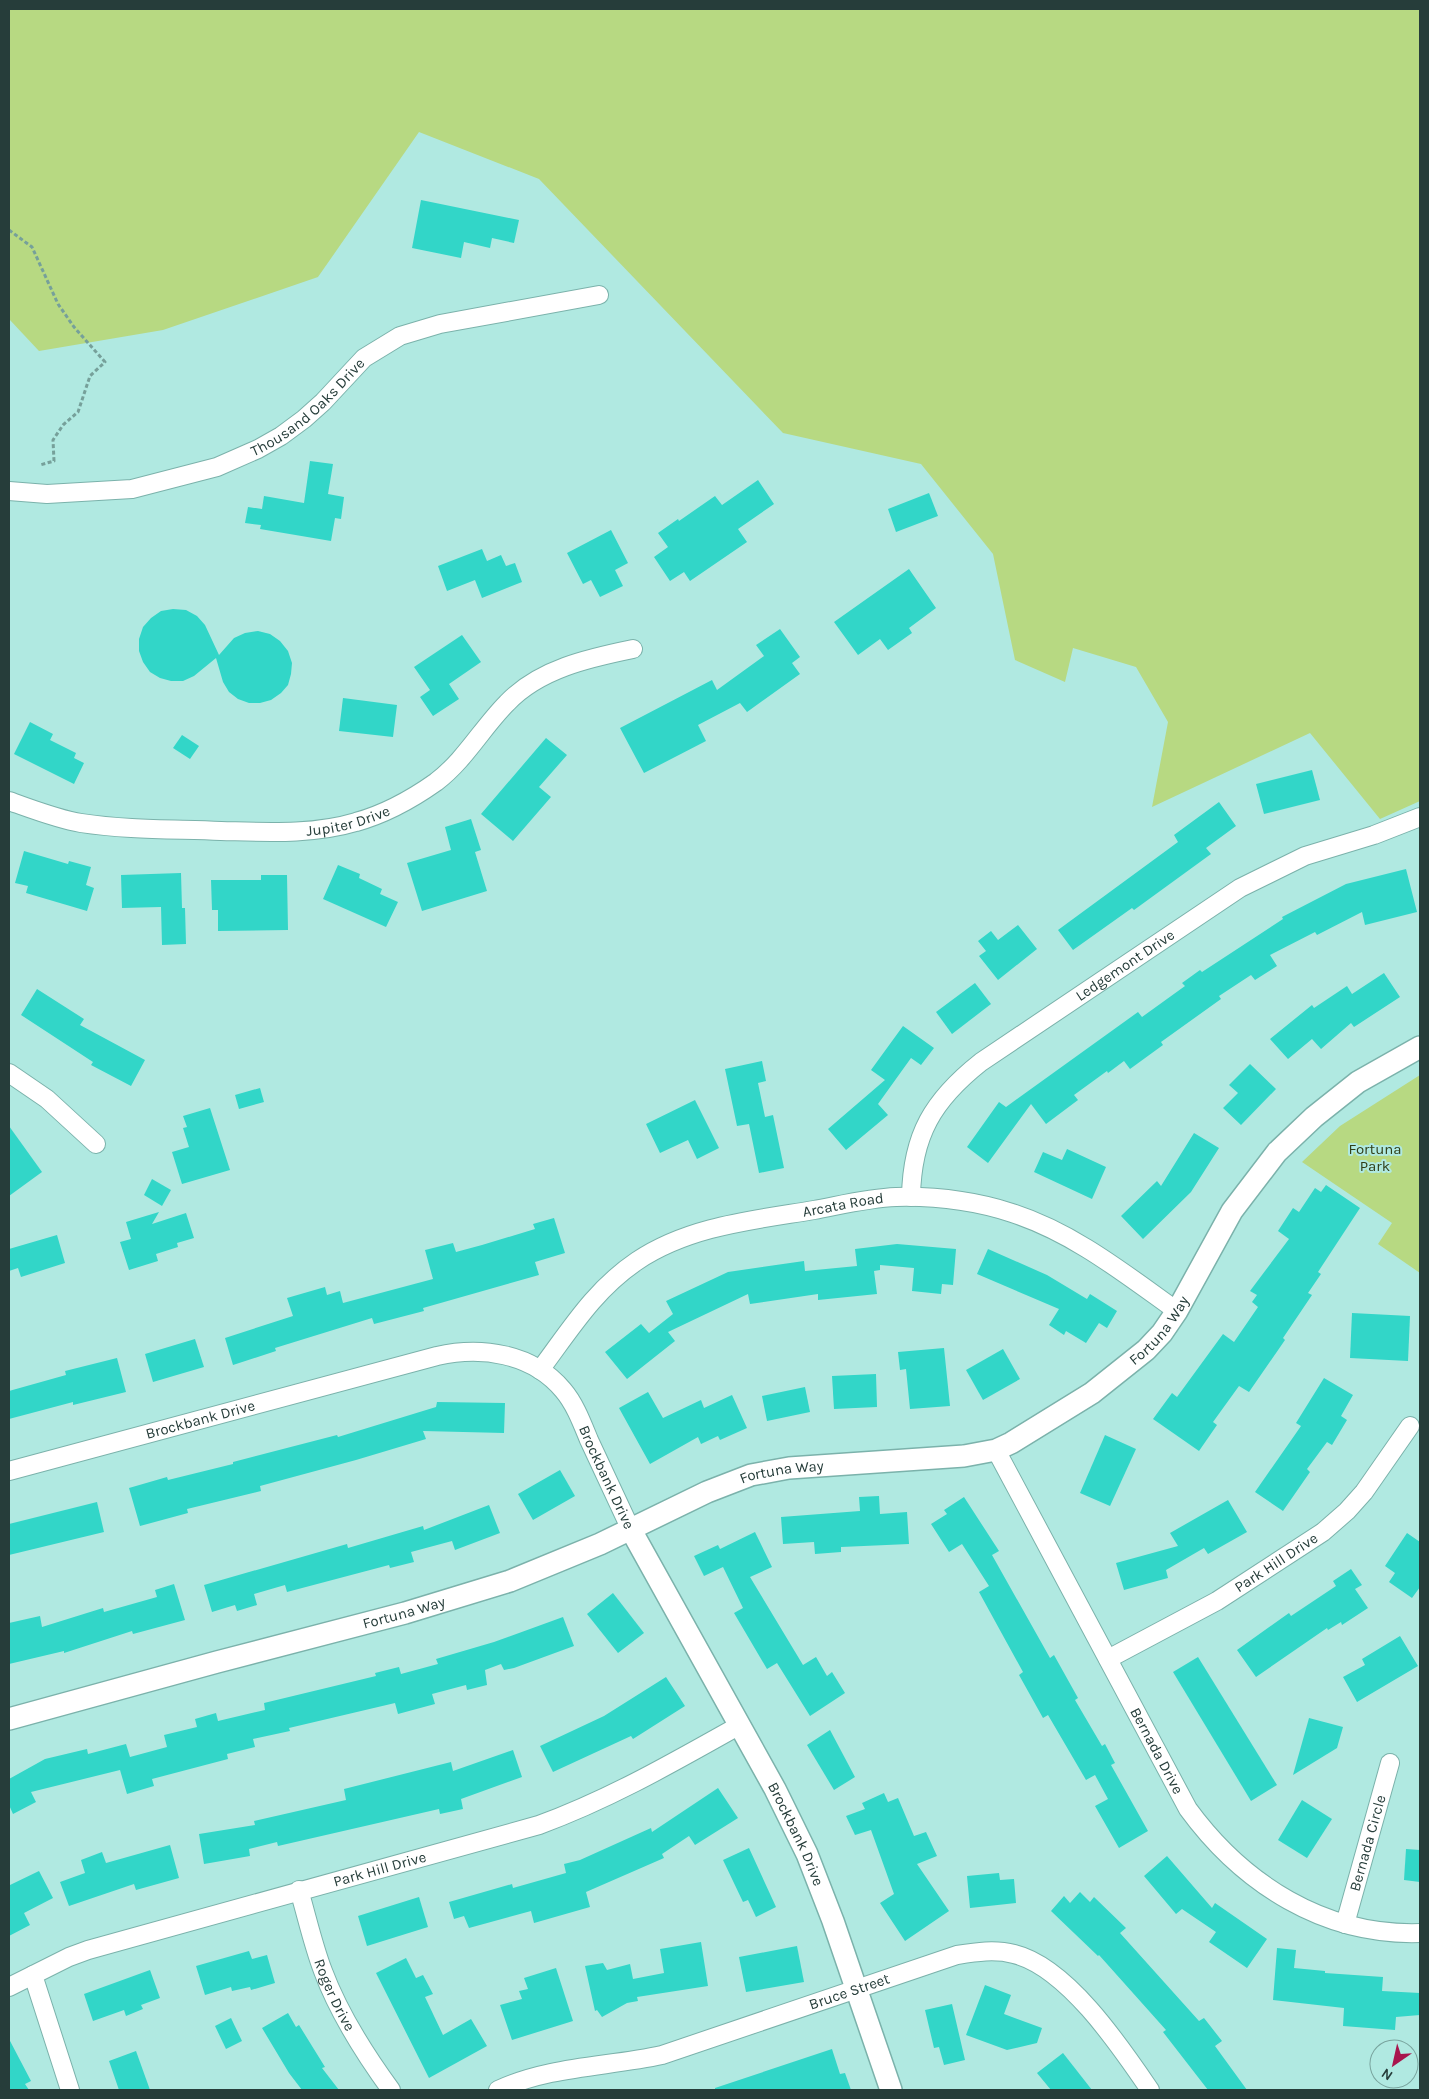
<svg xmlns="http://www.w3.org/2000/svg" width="1429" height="2099" viewBox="0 0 1429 2099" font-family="Karla,sans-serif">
<rect width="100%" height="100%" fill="#b0e9e1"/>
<g fill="#b7d982">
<polygon points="9,9 1420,9 1420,801 1380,819 1310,733 1152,807 1168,722 1136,667 1073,648 1065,682 1015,660 993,554 921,464 783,433 539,179 419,132 318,277 163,330 39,351 9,319"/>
<polygon points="1420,1075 1420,1273 1378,1244 1392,1223 1302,1162 1340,1126"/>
</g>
<g fill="#32d6c8">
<polygon points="421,200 519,220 514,243 492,238 490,248 464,242 461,258 412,248"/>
<polygon points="310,461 333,464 328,494 344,497 341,519 335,518 331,541 260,529 261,525 245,523 248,507 262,509 264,496 304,503"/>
<polygon points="758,480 774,504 738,529 747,542 690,581 684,572 670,581 654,557 668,547 658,533 678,519 679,521 715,496 722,505"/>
<polygon points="929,493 938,516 896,532 888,509"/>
<polygon points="611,530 628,563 615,570 623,586 600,597 591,580 583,584 567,553"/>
<polygon points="482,549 487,561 501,555 506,566 515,563 522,582 482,598 475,580 447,591 438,566"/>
<polygon points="909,569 936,608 909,628 912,633 888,650 880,639 858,655 834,622"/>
<polygon points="173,609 186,610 197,616 205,625 219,655 234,638 245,633 258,631 270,634 280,641 288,651 292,663 291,674 288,685 281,693 271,700 260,703 249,703 238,699 229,692 223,682 216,658 194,676 183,681 171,681 160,678 150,672 143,662 139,651 139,639 143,627 151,618 161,611"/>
<polygon points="780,629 800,657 792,663 800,674 747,712 740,703 698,725 706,741 644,773 620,728 712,680 717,690 764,656 756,645"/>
<polygon points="462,635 481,662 449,684 459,699 433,716 420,697 430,690 414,667"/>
<polygon points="343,698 397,705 393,737 339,731"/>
<polygon points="30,722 53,734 50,740 76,753 74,758 84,763 74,784 14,754"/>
<polygon points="182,735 199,746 190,759 173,748"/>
<polygon points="546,738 567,755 539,787 551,797 513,841 481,814"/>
<polygon points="1312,770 1320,800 1264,814 1256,784"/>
<polygon points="1219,802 1236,826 1206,848 1211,854 1134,910 1132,908 1073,950 1058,930 1178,842 1174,835"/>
<polygon points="471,819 481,850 475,852 487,891 422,911 407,863 451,850 445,827"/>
<polygon points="24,851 68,864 69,861 91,867 86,885 94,888 87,911 26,893 28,886 15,883"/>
<polygon points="338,865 360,874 359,878 382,889 380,894 398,902 386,927 323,899"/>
<polygon points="1406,869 1417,912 1365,925 1362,912 1317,935 1315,932 1270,955 1277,966 1255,980 1251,975 1219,996 1221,999 1161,1042 1163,1045 1130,1069 1124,1061 1108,1073 1107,1071 1074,1095 1078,1100 1046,1124 1031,1104 988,1163 967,1147 999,1102 1006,1107 1138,1012 1142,1017 1185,986 1182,983 1200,970 1202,972 1283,919 1282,917 1346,884"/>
<polygon points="181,873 182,908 185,908 186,944 162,945 161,907 122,908 121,875"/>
<polygon points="261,875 287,875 288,930 218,931 218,910 212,910 211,880 261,880"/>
<polygon points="1018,925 1037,949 998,980 979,956 986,951 978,941 991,931 998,940"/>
<polygon points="1384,973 1400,997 1354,1027 1351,1023 1321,1049 1312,1039 1288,1059 1270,1039 1312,1005 1314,1008 1347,986 1352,994"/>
<polygon points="975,983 991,1004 952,1034 936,1012"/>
<polygon points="37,989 84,1019 80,1025 145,1060 131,1086 91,1065 93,1062 21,1015"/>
<polygon points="903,1026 934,1048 921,1065 911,1058 878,1104 888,1115 846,1150 828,1129 885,1080 871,1070"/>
<polygon points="762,1061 766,1081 758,1083 765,1117 773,1115 784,1168 759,1173 749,1124 737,1126 725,1069"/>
<polygon points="1250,1064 1276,1089 1241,1125 1223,1108 1238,1093 1229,1085"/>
<polygon points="260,1088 264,1102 239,1109 235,1095"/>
<polygon points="695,1100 719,1148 697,1159 688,1140 660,1153 646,1124"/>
<polygon points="210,1108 230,1170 182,1184 172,1152 189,1147 183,1128 187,1127 183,1116"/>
<polygon points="9,1126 42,1172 9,1196"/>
<polygon points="1194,1133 1219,1148 1191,1192 1143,1239 1121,1216 1157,1181 1161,1186"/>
<polygon points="1067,1149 1106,1167 1092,1199 1034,1172 1043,1152 1062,1160"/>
<polygon points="152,1179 171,1190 162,1206 144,1195"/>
<polygon points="1326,1185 1360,1208 1318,1272 1321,1274 1308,1293 1312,1295 1283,1338 1285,1340 1249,1392 1239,1386 1213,1422 1217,1425 1199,1451 1153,1419 1172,1393 1177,1397 1223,1334 1234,1342 1258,1307 1252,1302 1257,1295 1250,1291 1289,1239 1278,1231 1293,1208 1299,1212 1315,1188 1321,1192"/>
<polygon points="159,1212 152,1224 186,1213 194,1238 177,1243 178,1247 156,1254 158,1261 129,1270 120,1242 131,1239 126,1222"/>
<polygon points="554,1218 565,1253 535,1262 539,1275 423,1308 424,1311 374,1324 372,1318 275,1348 276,1351 233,1365 225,1338 293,1316 287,1298 325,1287 327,1295 340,1291 343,1303 433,1279 425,1250 453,1243 456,1252 482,1245 535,1229 533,1224"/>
<polygon points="57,1235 65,1263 21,1277 18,1268 9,1271 9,1249"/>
<polygon points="897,1244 956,1249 953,1285 942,1284 941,1294 912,1291 914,1268 880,1265 880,1270 874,1271 877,1294 818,1300 818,1294 750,1304 748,1294 668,1332 675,1341 627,1379 605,1352 641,1324 649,1333 673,1314 666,1301 728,1272 804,1261 805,1271 857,1266 855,1249"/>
<polygon points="988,1249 1047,1275 1087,1299 1090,1294 1117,1311 1107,1328 1099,1323 1086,1343 1066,1331 1064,1335 1049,1325 1059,1309 977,1274"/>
<polygon points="1352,1313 1410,1316 1408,1361 1350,1358"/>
<polygon points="195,1339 204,1367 153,1382 145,1354"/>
<polygon points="944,1348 950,1406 910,1409 906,1369 900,1370 898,1352"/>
<polygon points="1003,1349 1020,1379 983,1400 966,1370"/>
<polygon points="117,1358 126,1392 73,1405 73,1402 9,1419 9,1391 66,1375 65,1371"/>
<polygon points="876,1374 877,1407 834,1409 832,1376"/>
<polygon points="1324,1378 1353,1395 1341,1416 1347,1420 1332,1445 1327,1442 1307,1469 1310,1472 1283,1511 1255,1492 1301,1426 1296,1423"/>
<polygon points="805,1387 810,1412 767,1421 762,1396"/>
<polygon points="648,1392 663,1418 701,1400 704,1408 732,1395 747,1428 720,1440 718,1436 701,1444 698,1437 650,1464 619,1408"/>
<polygon points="437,1402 505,1403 504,1433 423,1431 426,1439 356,1460 260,1486 261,1491 187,1509 188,1513 140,1526 129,1488 167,1477 168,1480 233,1464 233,1462 337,1435 338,1437 436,1407"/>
<polygon points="1105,1435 1136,1449 1110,1506 1080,1493"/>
<polygon points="560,1470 575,1496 533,1520 518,1494"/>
<polygon points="879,1496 880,1514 907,1512 909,1544 841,1547 841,1552 815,1554 814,1542 783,1544 781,1517 860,1511 859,1497"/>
<polygon points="964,1497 999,1551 992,1555 1050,1658 1054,1655 1078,1698 1075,1700 1102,1746 1105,1744 1115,1763 1111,1765 1148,1831 1119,1848 1095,1806 1108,1799 1095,1775 1086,1780 1048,1715 1043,1718 1019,1675 1023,1672 979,1592 989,1586 962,1544 949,1552 931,1524 947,1514 944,1510"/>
<polygon points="1228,1500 1247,1532 1208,1554 1204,1548 1166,1570 1168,1578 1124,1590 1116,1563 1178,1546 1170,1533"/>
<polygon points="97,1502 104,1532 9,1555 9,1524"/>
<polygon points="489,1505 500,1533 455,1550 452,1541 411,1552 414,1562 390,1568 389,1565 287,1592 285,1585 254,1594 257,1605 237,1611 235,1605 212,1612 204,1585 347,1544 348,1548 423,1526 424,1530"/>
<polygon points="755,1532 772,1567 750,1577 803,1665 816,1657 827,1676 832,1672 845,1693 810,1716 777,1663 767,1669 734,1613 743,1608 723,1567 704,1576 694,1556 718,1545 720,1549"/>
<polygon points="1407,1533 1420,1542 1420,1587 1412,1598 1389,1582 1395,1573 1385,1566"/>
<polygon points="1351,1569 1362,1585 1355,1589 1368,1608 1342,1625 1341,1622 1328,1630 1327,1628 1256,1677 1237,1650 1289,1613 1291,1616 1336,1586 1333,1581"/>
<polygon points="174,1584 185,1620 133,1634 132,1631 64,1653 64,1651 9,1664 9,1623 40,1616 42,1627 103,1608 104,1612 157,1597 155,1590"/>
<polygon points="613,1593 644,1633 618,1653 587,1614"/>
<polygon points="563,1617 574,1646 514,1668 504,1670 501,1664 485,1670 487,1685 467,1690 466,1685 432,1694 435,1704 398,1714 395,1703 289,1728 290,1731 253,1739 255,1747 227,1754 228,1759 152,1779 154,1786 127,1794 120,1770 31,1792 36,1802 13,1814 9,1805 9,1779 45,1759 87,1749 88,1754 126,1744 130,1757 167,1747 164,1735 197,1727 195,1719 216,1713 218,1721 265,1710 264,1703 376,1676 375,1673 399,1667 401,1674 438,1664 436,1659 494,1642"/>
<polygon points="1400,1636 1418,1666 1357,1702 1343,1677 1365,1665 1362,1659"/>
<polygon points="1198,1657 1277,1785 1251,1801 1173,1672"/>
<polygon points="666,1677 685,1706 633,1739 631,1736 553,1772 540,1746 604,1716"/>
<polygon points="1309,1718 1343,1727 1337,1748 1293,1775"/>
<polygon points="830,1730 855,1777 834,1790 807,1745"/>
<polygon points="513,1750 522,1777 461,1799 463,1809 440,1814 439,1809 278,1846 277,1842 249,1849 250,1856 204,1864 199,1834 255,1825 254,1821 346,1800 344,1789 451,1762 453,1771"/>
<polygon points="718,1788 738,1818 695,1845 689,1836 662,1854 664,1858 586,1892 590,1907 534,1923 531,1911 469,1928 464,1916 454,1919 449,1902 512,1884 513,1888 566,1873 564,1864 580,1860 651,1828 652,1832"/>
<polygon points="884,1793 888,1802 898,1798 914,1836 926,1832 937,1856 917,1864 949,1911 905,1941 880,1903 894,1894 871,1830 855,1835 846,1816 865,1809 862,1803"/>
<polygon points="1302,1800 1332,1819 1307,1858 1278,1840"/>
<polygon points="170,1845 179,1878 136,1890 134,1884 69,1906 60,1882 85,1873 81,1860 102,1852 106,1863"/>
<polygon points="749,1848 776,1907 756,1917 748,1900 743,1902 723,1860"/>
<polygon points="1406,1849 1420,1850 1420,1882 1404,1880"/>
<polygon points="1167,1856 1212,1908 1215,1903 1267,1939 1247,1968 1209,1942 1216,1932 1182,1909 1176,1914 1144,1876"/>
<polygon points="39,1871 53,1898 24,1913 30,1925 9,1936 9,1883 10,1885"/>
<polygon points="999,1873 1000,1880 1014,1879 1016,1903 970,1908 967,1876"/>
<polygon points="1080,1892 1090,1902 1094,1897 1126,1928 1120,1933 1199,2021 1204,2018 1222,2041 1215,2046 1247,2090 1208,2090 1163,2032 1166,2030 1099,1955 1098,1956 1051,1911 1064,1896 1070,1903"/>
<polygon points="419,1897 428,1927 367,1946 358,1916"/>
<polygon points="701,1942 708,1986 637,1997 638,2001 627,2003 602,2017 597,2010 595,2011 585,1966 603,1963 607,1970 630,1964 633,1979 664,1973 660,1949"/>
<polygon points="797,1946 804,1982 746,1992 739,1957"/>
<polygon points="1277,1948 1296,1950 1294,1968 1325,1971 1325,1973 1383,1977 1382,1991 1420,1993 1420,2015 1396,2017 1395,2030 1343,2026 1344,2008 1273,2000"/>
<polygon points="249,1951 252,1959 267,1955 275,1983 251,1990 250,1987 232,1991 231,1987 205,1995 196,1966"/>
<polygon points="406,1958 416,1978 423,1975 433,1994 425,1997 443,2035 471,2019 487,2046 429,2078 376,1973"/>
<polygon points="556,1968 573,2021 512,2040 500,2005 522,1999 519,1991 528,1989 524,1978"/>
<polygon points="150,1970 160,1998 141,2005 143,2009 126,2016 124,2010 93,2021 84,1994"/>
<polygon points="985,1985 1011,1995 1004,2014 1042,2028 1037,2043 1007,2050 966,2035"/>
<polygon points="952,2004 965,2060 944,2065 939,2047 934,2048 925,2010"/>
<polygon points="288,2013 296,2027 299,2025 325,2067 322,2068 339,2090 302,2090 289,2073 262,2028"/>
<polygon points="231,2018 242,2041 226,2049 215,2026"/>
<polygon points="9,2039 31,2081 25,2084 29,2090 9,2090"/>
<polygon points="832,2049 840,2074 845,2073 851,2090 715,2090 715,2088"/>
<polygon points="136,2051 150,2090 119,2090 109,2061"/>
<polygon points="1063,2053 1092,2090 1051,2090 1037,2073"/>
</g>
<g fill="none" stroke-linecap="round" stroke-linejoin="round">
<defs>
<g id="minor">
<path id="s1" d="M9,491L47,494L132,489L217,467L258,449L281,436L304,419L323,402L364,358L400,336L440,324L599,295"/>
<path id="s2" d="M9,801C32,809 57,819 81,823C127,830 174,829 221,831C265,832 313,835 356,822C385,814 412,799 436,782C465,760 482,728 507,703C539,669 589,658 633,649"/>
<polyline points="9,1073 47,1099 96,1144"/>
<path id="s3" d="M911,1197C912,1135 933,1100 981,1062L1240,888L1305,856L1374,835L1420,817"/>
<path id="s4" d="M540,1370C570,1330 594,1290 637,1261C689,1226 754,1220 814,1210C841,1205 869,1198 896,1197C935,1196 975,1201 1012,1213C1074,1233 1125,1274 1177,1311"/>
<path id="s5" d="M996,1450L1188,1809C1243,1884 1324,1936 1420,1933"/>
<path id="s6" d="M9,1471L437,1356C481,1346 532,1353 563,1390C575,1404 582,1423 589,1440C603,1470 617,1500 631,1530"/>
<path id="s7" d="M1108,1659L1217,1601L1323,1532L1347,1511L1364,1492L1410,1426"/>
<path id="s8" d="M299,1890C307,1917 313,1945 323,1971C339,2014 364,2053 391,2090"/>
<path id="s9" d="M1345,1924L1390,1763"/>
<polyline points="33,1975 70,2090"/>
<path id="s10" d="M9,1987L69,1957L88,1950L539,1825C610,1799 674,1762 740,1725"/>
<path id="s11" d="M498,2090C550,2066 607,2067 662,2055L957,1955C976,1952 995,1949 1014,1954C1067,1967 1120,2046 1150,2090"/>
</g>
<g id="tertiary">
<path id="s12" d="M631,1530L775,1789L807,1854L833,1921L891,2090"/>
<path id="s13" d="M9,1719L217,1662L405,1613L510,1581L600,1544L707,1492L751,1475L789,1468L964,1456L996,1450L1011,1443L1092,1393L1146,1350L1162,1333L1177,1311L1232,1211L1277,1152L1314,1117L1358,1082L1420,1047"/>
</g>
</defs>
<use href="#minor" stroke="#7bb2ab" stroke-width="20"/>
<use href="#tertiary" stroke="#7bb2ab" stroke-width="24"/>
<polyline stroke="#76a09a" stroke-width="3" stroke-dasharray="4 2.5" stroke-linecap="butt" points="9,230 32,247 58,304 74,327 105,362 90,376 78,412 63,425 53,440 54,461 40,465"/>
<use href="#minor" stroke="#fff" stroke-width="18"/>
<use href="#tertiary" stroke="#fff" stroke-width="21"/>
</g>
<g text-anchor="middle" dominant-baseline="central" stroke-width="4" stroke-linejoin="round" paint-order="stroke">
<g font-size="15" fill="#263d3a" stroke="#b0e9e1">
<text stroke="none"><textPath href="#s1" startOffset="321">Thousand Oaks Drive</textPath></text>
<text stroke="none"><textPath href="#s2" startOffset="344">Jupiter Drive</textPath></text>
<text stroke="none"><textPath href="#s3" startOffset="332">Ledgemont Drive</textPath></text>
<text stroke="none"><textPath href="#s4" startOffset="362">Arcata Road</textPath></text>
<text stroke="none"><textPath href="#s13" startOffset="1234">Fortuna Way</textPath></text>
<text stroke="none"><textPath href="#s6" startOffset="198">Brockbank Drive</textPath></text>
<text stroke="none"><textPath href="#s13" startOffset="814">Fortuna Way</textPath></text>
<text stroke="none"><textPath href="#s6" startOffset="678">Brockbank Drive</textPath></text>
<text stroke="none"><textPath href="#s7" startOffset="194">Park Hill Drive</textPath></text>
<text stroke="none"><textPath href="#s13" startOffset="409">Fortuna Way</textPath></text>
<text stroke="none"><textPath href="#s5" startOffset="341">Bernada Drive</textPath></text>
<text stroke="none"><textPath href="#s12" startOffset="346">Brockbank Drive</textPath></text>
<text stroke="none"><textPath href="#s9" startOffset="84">Bernada Circle</textPath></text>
<text stroke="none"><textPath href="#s10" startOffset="390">Park Hill Drive</textPath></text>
<text stroke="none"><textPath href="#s11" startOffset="366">Bruce Street</textPath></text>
<text stroke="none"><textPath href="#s8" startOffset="111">Roger Drive</textPath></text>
</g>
<g font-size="15" fill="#303e17" stroke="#b0e9e1">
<text x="1375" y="1149">Fortuna<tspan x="1375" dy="17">Park</tspan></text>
</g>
</g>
<rect width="1429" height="2099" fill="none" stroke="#263d3a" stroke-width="20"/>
<g transform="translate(1394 2064) rotate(214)"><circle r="24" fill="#b0e9e1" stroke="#79a49e"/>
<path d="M0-4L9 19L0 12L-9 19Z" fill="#a8154d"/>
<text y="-8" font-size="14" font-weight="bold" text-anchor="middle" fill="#263d3a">N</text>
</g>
</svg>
